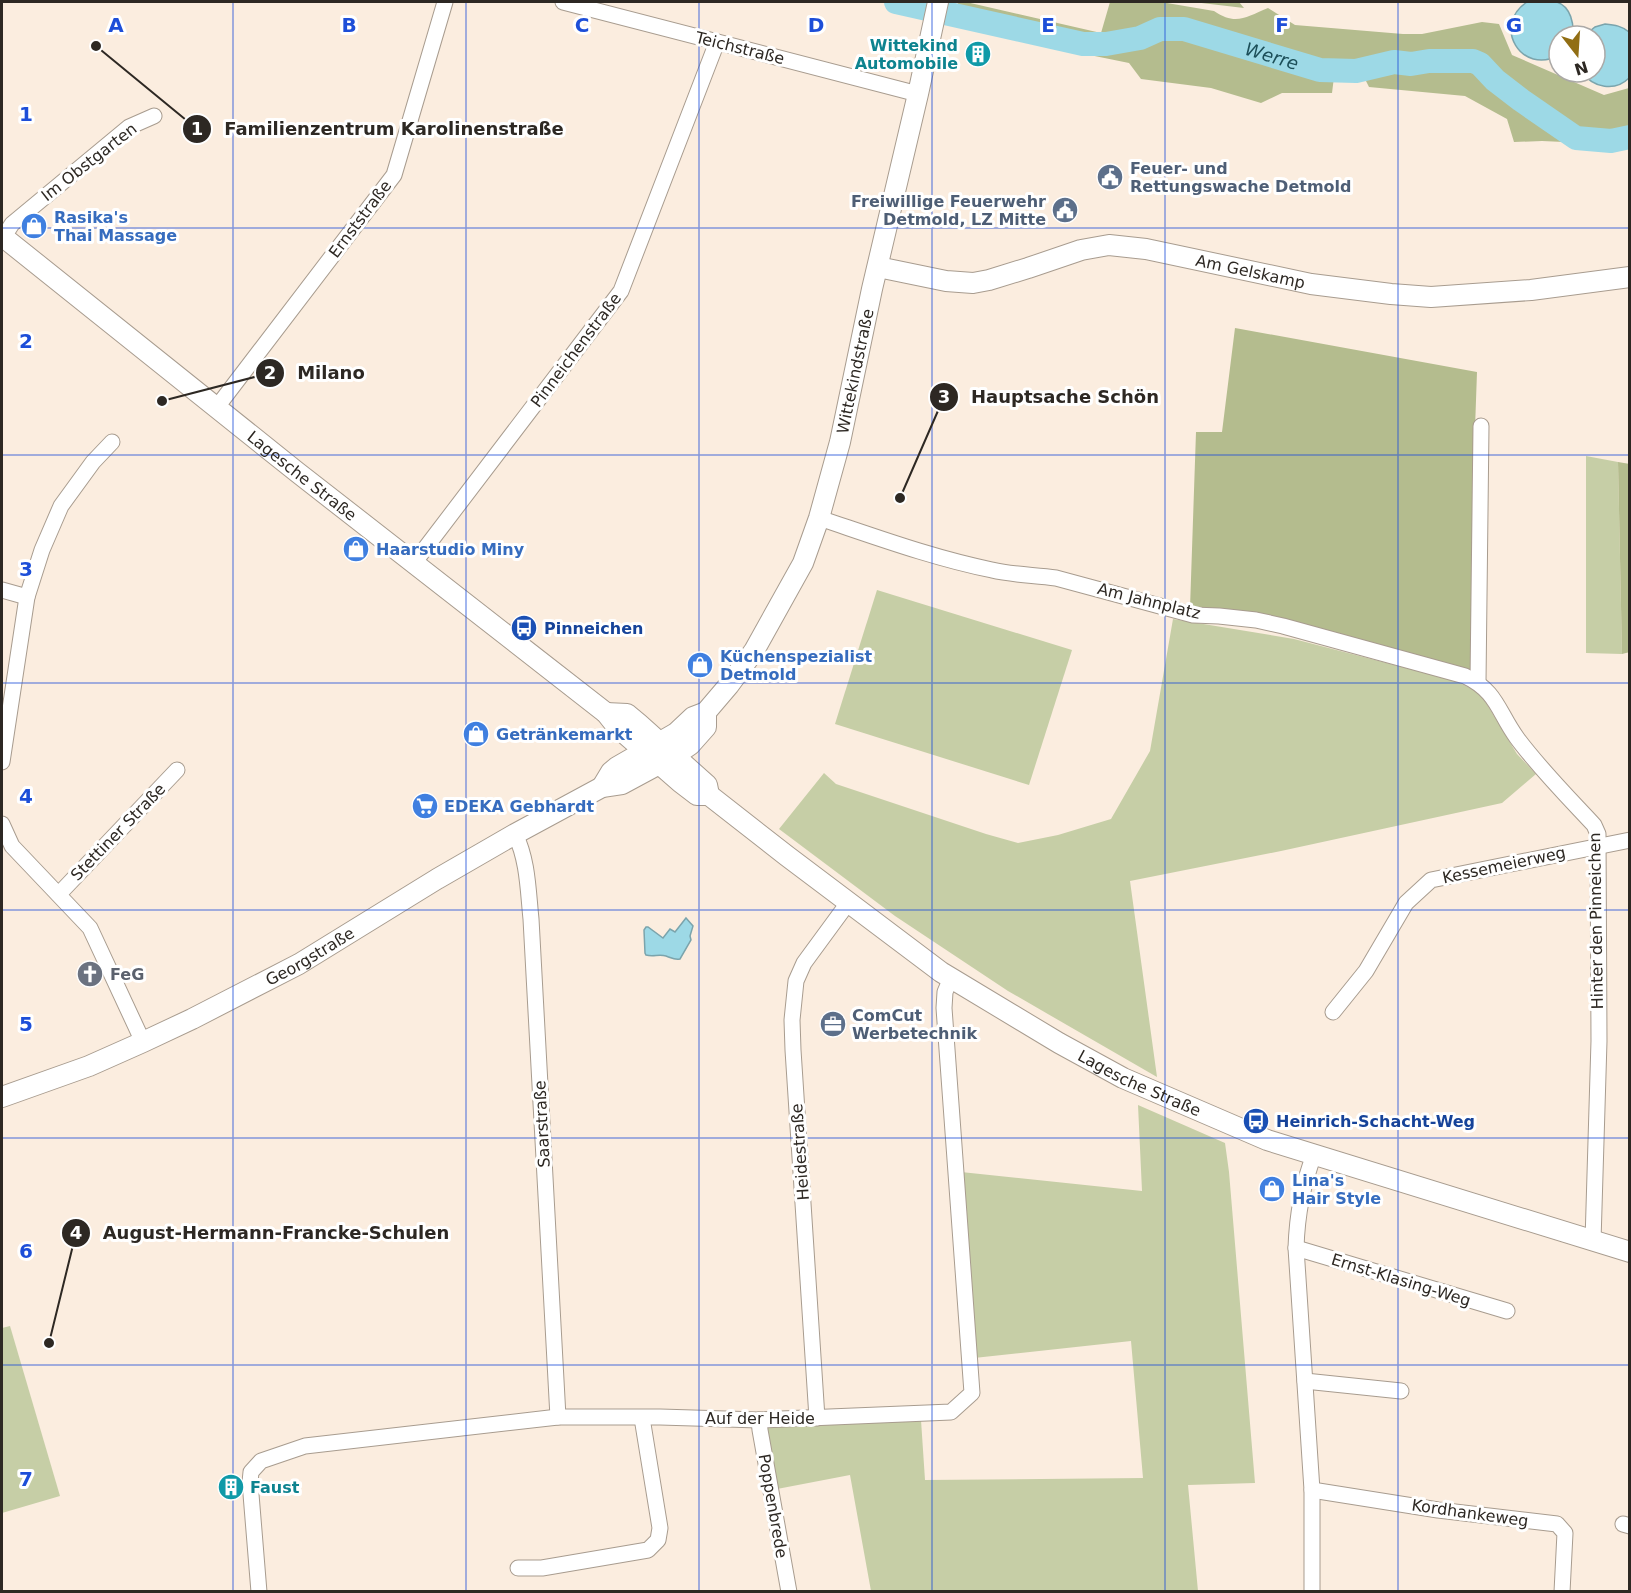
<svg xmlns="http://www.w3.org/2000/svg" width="1631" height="1593" viewBox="0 0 1631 1593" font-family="'DejaVu Sans',sans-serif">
<rect width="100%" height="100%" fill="#fbeddf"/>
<g fill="#c6cea6">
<polygon points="1586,456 1618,462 1622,654 1586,653"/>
<polygon points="877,590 1072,650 1029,785 835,724"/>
<polygon points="1173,619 1294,639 1456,681 1480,693 1517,754 1536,774 1502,803 1281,851 1130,881 1157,1077 1008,991 895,916 779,829 824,773 836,784 986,834 1018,843 1058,835 1111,819 1150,751"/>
<polygon points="1138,1105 1225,1143 1229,1172 1255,1483 1188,1485 1198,1591 871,1591 850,1475 777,1489 767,1431 768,1426 921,1420 925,1480 1143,1478 1131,1341 974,1358 961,1172 1142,1191"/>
<polygon points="10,1326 60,1496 2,1513 2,1328"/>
</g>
<g fill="#b4bc8e">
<path d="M958,2H966L1101,33L1110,2H1161L1214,11C1236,26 1246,17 1268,8L1295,25L1403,34H1422L1482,22L1499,24L1512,55L1604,95L1629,88V135L1584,134L1564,142L1542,141L1514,142L1507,119L1465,96L1369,87L1365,79L1334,77L1332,93H1282L1261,103L1211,88L1141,79L1129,63L1001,37L955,23Z"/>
<polygon points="1193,2 1239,2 1244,8"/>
<polygon points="1235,328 1477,372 1474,457 1474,664 1469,671 1190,608 1196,432 1222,432"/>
<polygon points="1618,462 1630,464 1630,652 1622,654"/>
</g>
<g fill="#9dd9e6" stroke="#7ba4ac" stroke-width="1.5">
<path d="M1527,2C1536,1 1549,0 1557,2C1571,7 1574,24 1573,36H1559V55C1522,76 1491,26 1527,2Z"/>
<path d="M1605,24C1615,25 1622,26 1629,32V78C1615,92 1593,88 1582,72H1595V36H1584L1595,27Z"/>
<path d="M686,918L693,926L690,936L691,940L680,959C674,960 672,958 666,956C659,954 653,957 646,955L645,953L644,930L646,927H648L663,938L670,929L675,932Z"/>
</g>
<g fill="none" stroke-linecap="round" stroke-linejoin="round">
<path stroke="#9dd9e6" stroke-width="24" id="s1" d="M896,2L1083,44H1106L1140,38L1160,29H1184L1320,70L1356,71L1394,62L1411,64L1429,61H1473L1480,64L1495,80L1521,100L1576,138L1611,141L1630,137"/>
<defs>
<g id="minor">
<polyline points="563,2 918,94"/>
<polyline points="3,238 12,224 129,127 154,116"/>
<polyline points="217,407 394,175 445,2"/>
<path d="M819,518C876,537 933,558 992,570C1013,575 1035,575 1056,578L1193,615L1219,616L1256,620L1283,626L1465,676C1497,691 1498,712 1517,738C1540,769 1568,797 1594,825L1598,834L1599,1041L1593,1241"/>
<polyline points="414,563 621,291 717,42"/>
<polyline points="2,590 27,597"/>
<polyline points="1478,682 1481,426"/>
<polyline points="2,762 27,597 42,550 61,506 93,462 112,442"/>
<polyline points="2,824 12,846 90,928 143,1042"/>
<path d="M515,834C528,860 528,891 531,919L558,1417"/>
<polyline points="59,894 177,770"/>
<polyline points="1333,1012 1366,971 1406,903 1431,880 1630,840"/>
<polyline points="1296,1248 1507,1311"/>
<polyline points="1305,1381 1401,1391"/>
<polyline points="817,1418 793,1050 792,1020 796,981 804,963 848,903"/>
<polyline points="759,1420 760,1430 789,1592"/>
<polyline points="1312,1490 1438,1510 1557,1524 1565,1533 1562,1592"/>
<polyline points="1623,1524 1630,1526"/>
<polyline points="518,1568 542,1568 648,1550 658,1540 660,1528 642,1418"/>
<polyline points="259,1592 250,1482 251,1472 261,1461 305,1446 558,1417 660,1417 759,1420 951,1412 972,1393 944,1008 945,992 951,978"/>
<path d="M1312,1592V1490L1296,1248C1297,1215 1302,1186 1314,1155"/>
</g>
<g id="tertiary">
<path id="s2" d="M2,236L297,472L606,713L617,727L680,782L697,795H709L787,856L941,972L1059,1043L1123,1078L1267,1140L1630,1252"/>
<path id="s3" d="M878,267L946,281L973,283L989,280L1028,268L1081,250L1109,245L1146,249L1311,284L1391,294L1431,297L1531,290L1630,277"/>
<polyline points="606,713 627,714 639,724 707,785 709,795"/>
<path id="s4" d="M602,787L611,772L617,767L676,733L693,717L706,712L729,685L754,651L803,563L819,518L840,442L872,289L918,94L938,2"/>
<path id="s5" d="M2,1097L89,1066L143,1042L192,1019L299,964L437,879L515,834L602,787L622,784L674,756L690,745L706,727V712"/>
</g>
</defs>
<use href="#minor" stroke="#a89c8f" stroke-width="17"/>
<use href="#tertiary" stroke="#a89c8f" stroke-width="22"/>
<use href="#minor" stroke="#fff" stroke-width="15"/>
<use href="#tertiary" stroke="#fff" stroke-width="20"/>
</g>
<path fill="none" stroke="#1d4ed8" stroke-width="1.5" stroke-opacity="0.55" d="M233,2V1592M466,2V1592M699,2V1592M932,2V1592M1165,2V1592M1398,2V1592M2,228H1630M2,455H1630M2,683H1630M2,910H1630M2,1138H1630M2,1365H1630"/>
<defs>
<symbol id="building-disc" viewBox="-11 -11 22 22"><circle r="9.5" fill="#0f9aa8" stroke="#fff"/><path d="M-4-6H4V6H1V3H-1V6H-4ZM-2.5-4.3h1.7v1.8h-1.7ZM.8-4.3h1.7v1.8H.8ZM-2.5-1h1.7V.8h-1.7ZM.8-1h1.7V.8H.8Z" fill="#fff"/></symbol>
<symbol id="civic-disc" viewBox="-11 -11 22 22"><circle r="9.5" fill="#5c6f8a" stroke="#fff"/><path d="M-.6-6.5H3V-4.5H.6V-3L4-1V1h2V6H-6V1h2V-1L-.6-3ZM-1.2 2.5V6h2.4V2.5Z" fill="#fff"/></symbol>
<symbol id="shop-disc" viewBox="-11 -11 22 22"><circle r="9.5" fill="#3f7fe0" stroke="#fff"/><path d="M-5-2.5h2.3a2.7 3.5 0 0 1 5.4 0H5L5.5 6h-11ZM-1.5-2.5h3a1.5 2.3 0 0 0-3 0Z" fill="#fff"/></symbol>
<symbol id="bus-disc" viewBox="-11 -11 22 22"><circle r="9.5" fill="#1a4fb4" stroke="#fff"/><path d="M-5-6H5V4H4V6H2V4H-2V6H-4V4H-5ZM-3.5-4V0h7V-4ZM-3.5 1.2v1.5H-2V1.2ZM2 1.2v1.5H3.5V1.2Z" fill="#fff"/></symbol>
<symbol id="supermarket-disc" viewBox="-11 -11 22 22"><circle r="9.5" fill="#3f7fe0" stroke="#fff"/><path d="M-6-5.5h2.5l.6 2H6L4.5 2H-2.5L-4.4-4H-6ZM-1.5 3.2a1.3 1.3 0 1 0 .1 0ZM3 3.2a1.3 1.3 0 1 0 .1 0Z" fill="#fff"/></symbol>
<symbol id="church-disc" viewBox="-11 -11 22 22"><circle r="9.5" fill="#6b7280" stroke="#fff"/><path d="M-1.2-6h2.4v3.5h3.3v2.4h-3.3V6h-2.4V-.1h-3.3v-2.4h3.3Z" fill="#fff"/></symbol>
<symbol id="office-disc" viewBox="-11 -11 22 22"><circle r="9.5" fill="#5c6f8a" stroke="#fff"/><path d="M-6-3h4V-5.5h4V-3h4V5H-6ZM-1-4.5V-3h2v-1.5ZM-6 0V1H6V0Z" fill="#fff"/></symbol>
</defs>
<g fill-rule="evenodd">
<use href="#building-disc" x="963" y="39" width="30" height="30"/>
<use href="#civic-disc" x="1095" y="162" width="30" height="30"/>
<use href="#civic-disc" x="1050" y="195" width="30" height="30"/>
<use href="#shop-disc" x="19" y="211" width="30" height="30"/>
<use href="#shop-disc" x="341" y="534" width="30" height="30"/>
<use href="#bus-disc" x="509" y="613" width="30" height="30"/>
<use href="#shop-disc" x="685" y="650" width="30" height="30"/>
<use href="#shop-disc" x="461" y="719" width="30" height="30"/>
<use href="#supermarket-disc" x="410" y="791" width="30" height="30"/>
<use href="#church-disc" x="75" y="959" width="30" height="30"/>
<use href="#office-disc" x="818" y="1009" width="30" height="30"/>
<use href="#bus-disc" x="1241" y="1106" width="30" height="30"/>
<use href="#shop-disc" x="1257" y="1174" width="30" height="30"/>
<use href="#building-disc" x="216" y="1472" width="30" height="30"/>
</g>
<g text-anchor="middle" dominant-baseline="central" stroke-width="6" stroke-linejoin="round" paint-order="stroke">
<g font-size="16" font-weight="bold" fill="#0d838f" stroke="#fff" text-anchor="end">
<text x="958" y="45">Wittekind<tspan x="958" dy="18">Automobile</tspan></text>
<text x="250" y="1487" text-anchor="start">Faust</text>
</g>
<g font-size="16" fill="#2d2823" stroke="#fff">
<text transform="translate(740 48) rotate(14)">Teichstraße</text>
<text transform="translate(89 162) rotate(-38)">Im Obstgarten</text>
<text transform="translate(360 219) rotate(-53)">Ernststraße</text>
<text stroke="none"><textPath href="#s3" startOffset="382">Am Gelskamp</textPath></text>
<text transform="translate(576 350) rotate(-53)">Pinneichenstraße</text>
<text stroke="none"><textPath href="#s4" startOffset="508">Wittekindstraße</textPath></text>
<text stroke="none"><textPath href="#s2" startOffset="384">Lagesche Straße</textPath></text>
<text transform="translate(1149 601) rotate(14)">Am Jahnplatz</text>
<text transform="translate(118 832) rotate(-46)">Stettiner Straße</text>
<text transform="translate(1504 865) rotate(-12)">Kessemeierweg</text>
<text transform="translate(1596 921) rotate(-91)">Hinter den Pinneichen</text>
<text stroke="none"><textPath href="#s5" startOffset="339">Georgstraße</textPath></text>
<text stroke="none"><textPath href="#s2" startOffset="1424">Lagesche Straße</textPath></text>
<text transform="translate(542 1124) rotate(-93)">Saarstraße</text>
<text transform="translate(800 1152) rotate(-94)">Heidestraße</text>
<text transform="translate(1401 1280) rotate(17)">Ernst-Klasing-Weg</text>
<text x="760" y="1418">Auf der Heide</text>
<text transform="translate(773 1506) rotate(80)">Poppenbrede</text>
<text transform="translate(1470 1513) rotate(8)">Kordhankeweg</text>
</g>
<g font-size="16" font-weight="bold" fill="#4e5e75" stroke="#fff" text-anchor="start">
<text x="1130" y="168">Feuer- und<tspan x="1130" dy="18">Rettungswache Detmold</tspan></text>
<text x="1046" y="201" text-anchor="end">Freiwillige Feuerwehr<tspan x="1046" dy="18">Detmold, LZ Mitte</tspan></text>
<text x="852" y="1015">ComCut<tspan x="852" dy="18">Werbetechnik</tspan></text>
</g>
<g font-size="16" font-weight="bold" fill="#366cbe" stroke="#fff" text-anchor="start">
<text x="54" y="217">Rasika's<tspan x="54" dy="18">Thai Massage</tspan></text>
<text x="376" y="549">Haarstudio Miny</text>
<text x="720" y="656">Küchenspezialist<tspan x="720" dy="18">Detmold</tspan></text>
<text x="496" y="734">Getränkemarkt</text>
<text x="444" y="806">EDEKA Gebhardt</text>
<text x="1292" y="1180">Lina's<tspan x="1292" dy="18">Hair Style</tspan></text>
</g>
<g font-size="16" font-weight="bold" fill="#164399" stroke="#fff" text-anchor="start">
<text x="544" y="628">Pinneichen</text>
<text x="1276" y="1121">Heinrich-Schacht-Weg</text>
</g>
<g font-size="16" font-weight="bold" fill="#5b616d" stroke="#fff" text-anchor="start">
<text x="110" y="974">FeG</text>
</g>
<g font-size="18" font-style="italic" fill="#1c4f59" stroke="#fff">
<text stroke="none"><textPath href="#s1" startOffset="387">Werre</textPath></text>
</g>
</g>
<g font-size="20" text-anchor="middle" font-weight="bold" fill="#1d4ed8" stroke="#fff" stroke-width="6" stroke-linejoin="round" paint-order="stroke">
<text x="116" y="32">A</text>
<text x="349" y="32">B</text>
<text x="582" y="32">C</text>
<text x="816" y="32">D</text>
<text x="1048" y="32">E</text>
<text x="1282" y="32">F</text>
<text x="1514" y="32">G</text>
<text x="26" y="121">1</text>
<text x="26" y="348">2</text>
<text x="26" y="576">3</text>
<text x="26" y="803">4</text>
<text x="26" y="1031">5</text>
<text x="26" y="1258">6</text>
<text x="26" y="1486">7</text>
</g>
<path fill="none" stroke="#2d2823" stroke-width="2" d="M96 46L197 129M162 401L270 373M900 498L944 397M49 1343L76 1233"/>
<g fill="#2d2823" stroke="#fff" stroke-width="2">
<circle cx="96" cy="46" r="6"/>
<circle cx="162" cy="401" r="6"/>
<circle cx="900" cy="498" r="6"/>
<circle cx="49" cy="1343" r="6"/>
<circle cx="197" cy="129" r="15"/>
<circle cx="270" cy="373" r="15"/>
<circle cx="944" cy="397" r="15"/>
<circle cx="76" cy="1233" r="15"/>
</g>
<g font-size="18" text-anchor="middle" font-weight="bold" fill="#fff">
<text x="197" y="135">1</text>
<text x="270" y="379">2</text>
<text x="944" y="403">3</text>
<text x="76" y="1239">4</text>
</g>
<g font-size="18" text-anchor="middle" font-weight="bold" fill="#2d2823" stroke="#fff" stroke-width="6" stroke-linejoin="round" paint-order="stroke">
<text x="394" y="135">Familienzentrum Karolinenstraße</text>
<text x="331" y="379">Milano</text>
<text x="1065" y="403">Hauptsache Schön</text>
<text x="276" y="1239">August-Hermann-Francke-Schulen</text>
</g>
<rect width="1631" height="1593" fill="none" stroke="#2d2823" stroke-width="6"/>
<g transform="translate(1577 54) rotate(163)"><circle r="28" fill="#ffffff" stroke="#aba9a7" stroke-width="1.5"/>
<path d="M0-4.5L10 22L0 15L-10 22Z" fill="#916e14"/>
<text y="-9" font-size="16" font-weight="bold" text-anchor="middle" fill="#2d2823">N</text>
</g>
</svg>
